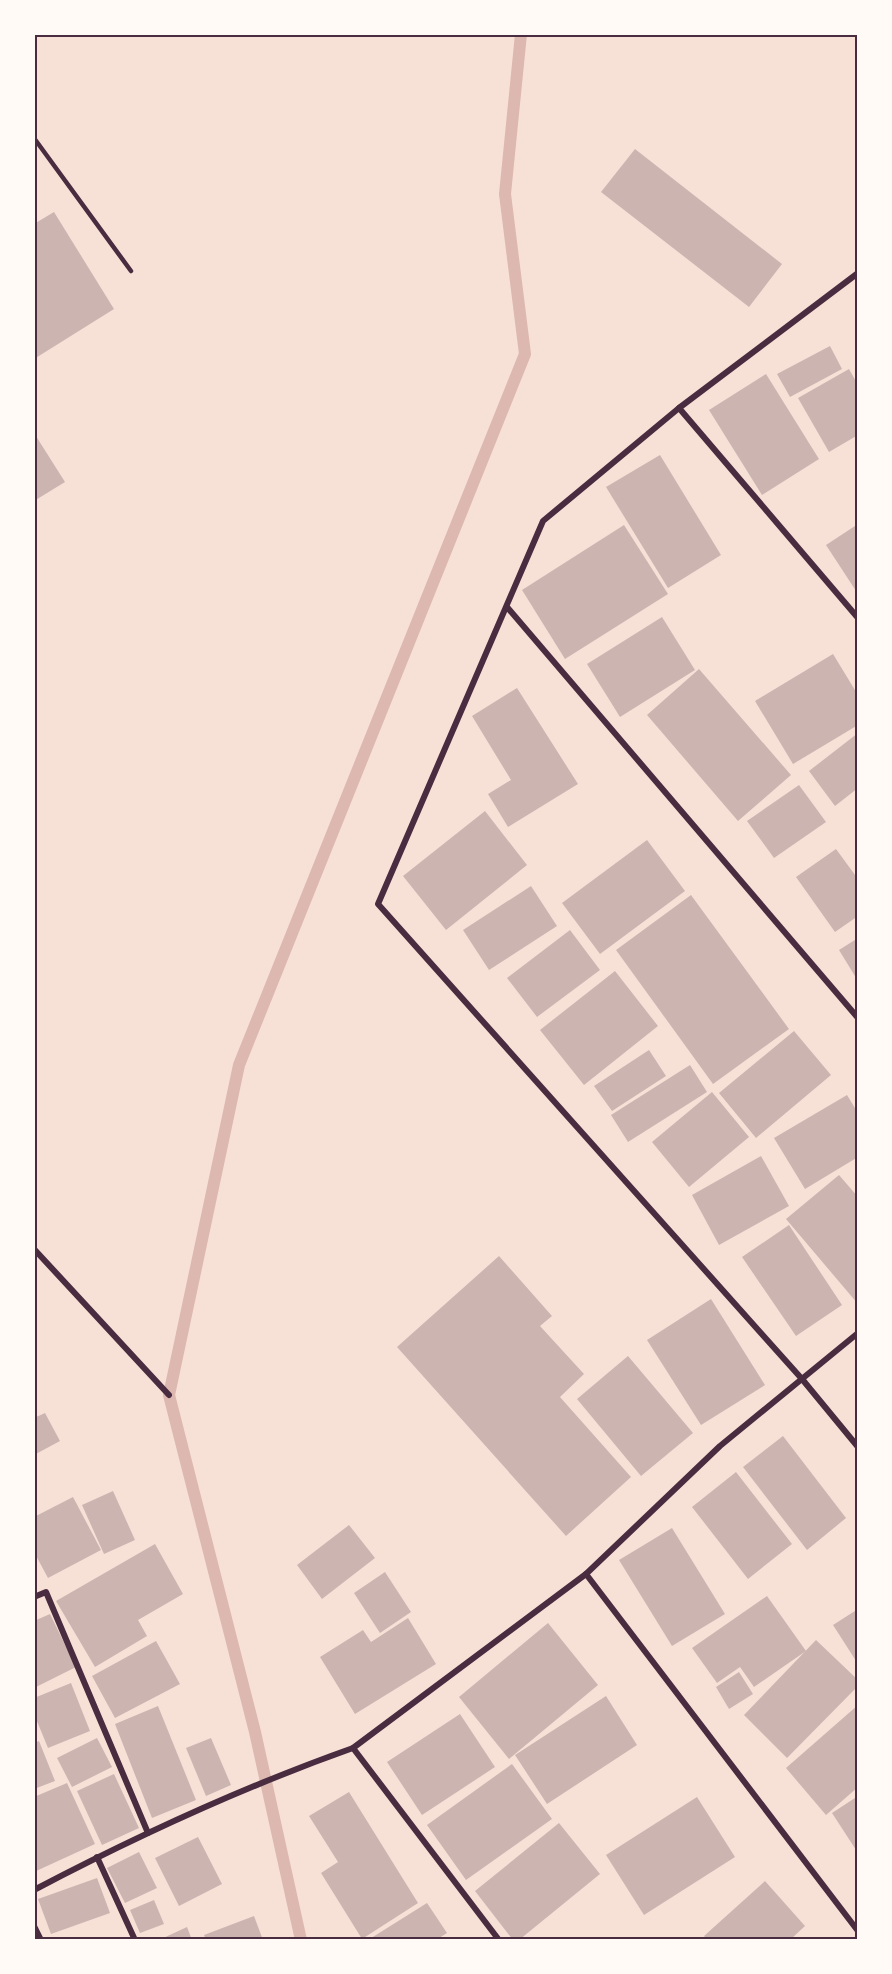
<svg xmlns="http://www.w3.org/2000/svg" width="892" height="1974" viewBox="0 0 892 1974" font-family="'Sofia Sans Condensed',sans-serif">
<rect width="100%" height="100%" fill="#f7e1d7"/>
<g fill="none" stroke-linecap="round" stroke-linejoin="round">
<polyline stroke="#dcb8b0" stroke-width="12" points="301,1940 255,1732 169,1395 239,1065 525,354 505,194 521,34"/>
</g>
<g fill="#ccb4b1">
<polygon points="635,149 782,264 749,307 601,192"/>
<polygon points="54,212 114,309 34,359 34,224"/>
<polygon points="830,346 842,369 790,397 777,374"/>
<polygon points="849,369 858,385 858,435 829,452 798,398"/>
<polygon points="766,374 819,459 762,495 709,410"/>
<polygon points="34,433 65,482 34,501"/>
<polygon points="660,455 721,555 668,588 606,487"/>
<polygon points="858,524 858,594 826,545"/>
<polygon points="624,525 668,594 565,659 522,590"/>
<polygon points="662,617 695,670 620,717 587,664"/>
<polygon points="833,654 858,695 858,725 793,764 755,701"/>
<polygon points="699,669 791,775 738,821 647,715"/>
<polygon points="517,688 578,784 508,827 488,794 511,780 472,716"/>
<polygon points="858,733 858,788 835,806 809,771"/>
<polygon points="799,785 826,822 774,858 747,821"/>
<polygon points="485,811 527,865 446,930 403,876"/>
<polygon points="647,840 685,891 600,954 562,903"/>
<polygon points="836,849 858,879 858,916 835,932 796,877"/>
<polygon points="531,886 557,926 489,970 463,930"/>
<polygon points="691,895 789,1029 713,1084 616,950"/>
<polygon points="570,930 600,970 537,1017 507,978"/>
<polygon points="858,938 858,981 839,950"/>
<polygon points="615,971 658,1026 584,1085 540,1030"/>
<polygon points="794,1031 831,1075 756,1138 719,1093"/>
<polygon points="649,1050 666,1076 612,1111 594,1086"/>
<polygon points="690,1065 707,1092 628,1142 611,1115"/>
<polygon points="712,1092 749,1137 689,1187 652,1142"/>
<polygon points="847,1095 858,1113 858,1157 805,1189 774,1138"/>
<polygon points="761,1156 789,1206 719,1245 692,1195"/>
<polygon points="839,1175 858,1197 858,1304 786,1219"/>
<polygon points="789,1225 842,1305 796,1336 742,1257"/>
<polygon points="499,1256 552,1316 540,1326 584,1374 560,1397 631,1477 566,1536 397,1347"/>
<polygon points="711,1299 765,1385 701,1425 647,1340"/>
<polygon points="628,1356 693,1433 641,1476 577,1399"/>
<polygon points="45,1413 60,1441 34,1455 34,1418"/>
<polygon points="783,1436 846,1518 807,1550 743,1467"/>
<polygon points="736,1472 792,1544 748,1579 692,1507"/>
<polygon points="113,1491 135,1540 104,1554 82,1505"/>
<polygon points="73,1497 101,1550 48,1578 34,1552 34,1517"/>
<polygon points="349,1525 375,1558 322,1599 297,1565"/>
<polygon points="672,1528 725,1614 672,1646 619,1560"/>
<polygon points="155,1544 183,1594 138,1620 147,1636 95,1667 56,1601"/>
<polygon points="385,1572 411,1612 380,1633 354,1593"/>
<polygon points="767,1596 806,1651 754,1687 740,1667 717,1683 692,1648"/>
<polygon points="858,1609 858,1664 833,1625"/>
<polygon points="50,1614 76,1667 34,1688 34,1621"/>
<polygon points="408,1618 436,1664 355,1714 320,1657 363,1630 371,1642"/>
<polygon points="548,1623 598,1685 509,1759 459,1697"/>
<polygon points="816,1640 858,1680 858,1686 787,1758 744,1715"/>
<polygon points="156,1641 180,1684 115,1718 92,1676"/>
<polygon points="739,1672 753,1694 729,1709 716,1687"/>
<polygon points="71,1683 90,1731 48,1748 34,1714 34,1698"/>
<polygon points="606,1696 637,1745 547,1804 515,1755"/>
<polygon points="858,1705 858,1787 826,1815 786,1768"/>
<polygon points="158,1706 196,1800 152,1818 115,1724"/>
<polygon points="460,1714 495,1767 422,1815 387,1762"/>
<polygon points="97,1738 112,1767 72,1787 57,1758"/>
<polygon points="211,1738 231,1785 206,1796 186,1748"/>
<polygon points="39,1741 55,1781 34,1789 34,1743"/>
<polygon points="512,1764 552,1819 466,1880 427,1825"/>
<polygon points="114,1774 139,1828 102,1845 77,1791"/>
<polygon points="67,1783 95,1844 34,1872 34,1797"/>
<polygon points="349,1792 418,1903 362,1939 321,1873 338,1862 309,1816"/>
<polygon points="858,1796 858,1853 832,1813"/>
<polygon points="697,1797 735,1857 644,1915 606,1855"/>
<polygon points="559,1823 600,1874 519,1940 513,1940 475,1891"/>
<polygon points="198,1837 222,1884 179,1906 155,1858"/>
<polygon points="139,1852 157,1888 125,1903 107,1868"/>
<polygon points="97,1878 110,1913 51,1934 38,1899"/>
<polygon points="765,1881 805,1926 790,1940 707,1940 704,1936"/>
<polygon points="154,1900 164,1924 140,1933 130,1910"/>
<polygon points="427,1903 447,1933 436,1940 368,1940"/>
<polygon points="254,1916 263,1940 206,1940 204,1935"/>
<polygon points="187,1927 192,1940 159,1940"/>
</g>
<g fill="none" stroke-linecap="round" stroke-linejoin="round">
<polyline stroke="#4a2c40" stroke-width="4.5" points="34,138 131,271"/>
<g stroke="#4a2c40" stroke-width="6">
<polyline points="858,273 679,408 543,521 378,904 802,1379 858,1447"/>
<polyline points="679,408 858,618"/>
<polyline points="507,607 858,1018"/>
<polyline points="34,1249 169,1395"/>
<polyline points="586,1574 858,1931"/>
<polyline points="34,1597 46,1592 148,1833"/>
<polyline points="97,1857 135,1940"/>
<path d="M34,1890C137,1836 243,1787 353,1748"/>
<polyline points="34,1926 41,1940"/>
<polyline points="499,1940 353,1748 586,1574 720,1446 858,1333"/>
</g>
</g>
<rect width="892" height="1974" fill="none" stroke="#fffaf5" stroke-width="72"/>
<rect x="36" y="36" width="820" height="1902" fill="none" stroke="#4a2c40" stroke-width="2"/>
</svg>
